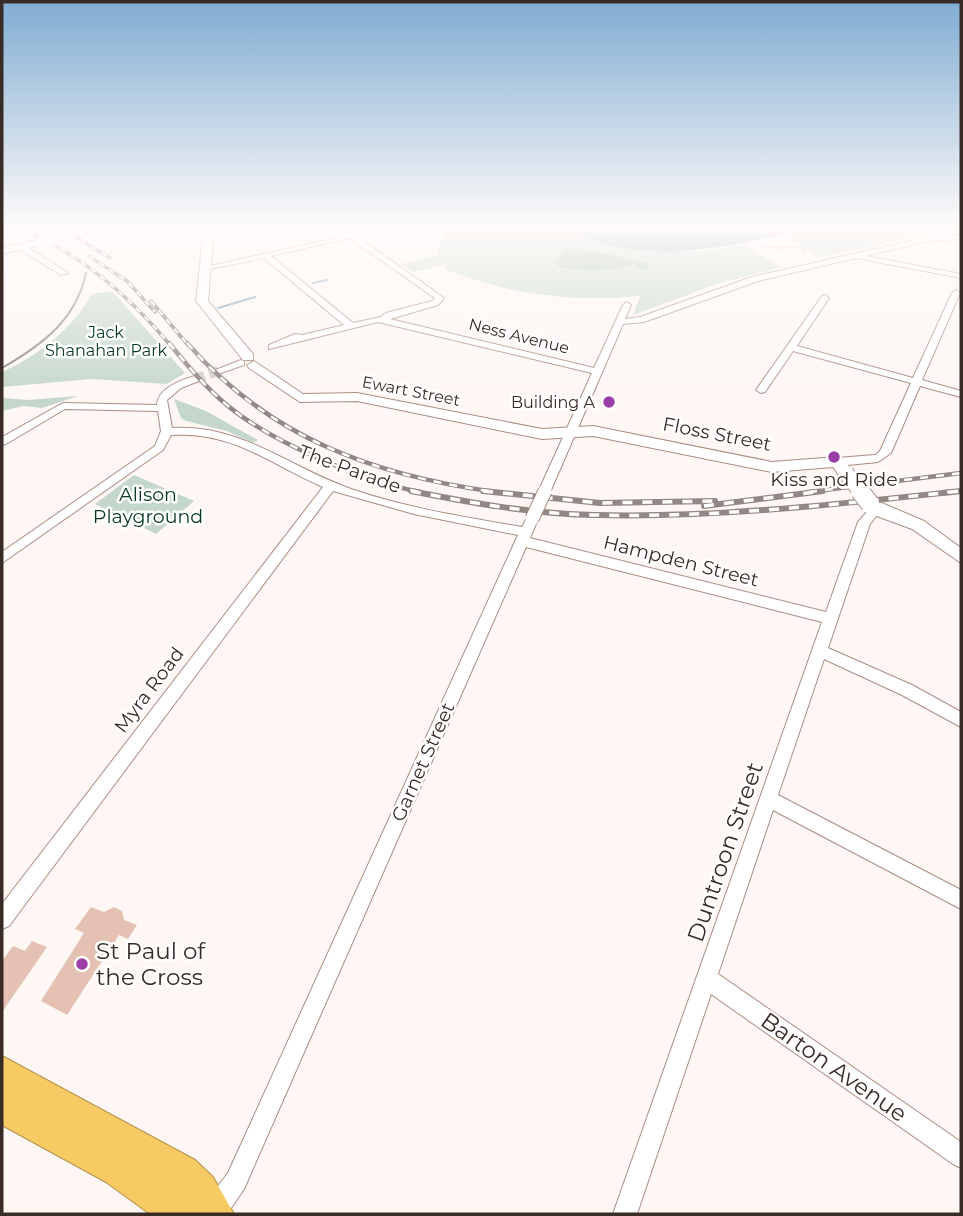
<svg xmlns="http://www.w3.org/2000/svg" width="963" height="1216" viewBox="0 0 963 1216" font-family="Montserrat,sans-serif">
<rect width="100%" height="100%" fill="#fef7f4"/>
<g fill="#c5d7ca">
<path d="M447,227H560L594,241L655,251H704L743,245L782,267L720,283L633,315L640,296C573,303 510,294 447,270L444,265L413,272L401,264L438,255L437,251Z"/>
<path d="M814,227H961V233L928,234L816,258L810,250L803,255L798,248C783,250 771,250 756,246H801L783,235Z"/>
<path d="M112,291L185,373L167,384L91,379L2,387V372C38,356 72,329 92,294Z"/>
<polygon points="78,396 42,408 23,406 2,411 2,398 28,400"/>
<polygon points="174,399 206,411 258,440 253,443 227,431 186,421 181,418"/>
<polygon points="134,475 194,501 156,534 95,504"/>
</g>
<path fill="#9ebaa6" d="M566,249L599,252L646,263L650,270L644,271L634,264C612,272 584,272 559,267L555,262Z"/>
<path fill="#84a1b2" d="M560,227L685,233L720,227H814C731,247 640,270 560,227Z"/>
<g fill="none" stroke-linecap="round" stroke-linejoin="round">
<g stroke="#84a1b2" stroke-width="2">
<polyline points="313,283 327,280"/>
<polyline points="218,308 255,297"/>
</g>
</g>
<g fill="#e4c1b3">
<polygon points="91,907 104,912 114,907 122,911 124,920 137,925 128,939 119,935 67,1015 41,1001 84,933 75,929"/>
<polygon points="32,941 47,947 2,1012 2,961 13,946 25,951"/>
</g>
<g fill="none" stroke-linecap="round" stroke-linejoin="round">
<polyline stroke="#d7cecb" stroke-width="10" stroke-dasharray="10 5" stroke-linecap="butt" points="195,379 218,371"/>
<defs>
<g id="street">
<path d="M357,227H366L355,235L444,298L438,305L390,319L594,368L623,305L627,302L631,305L625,319L640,317L752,277L928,237L961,235V239L928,241L866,256L961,274V278L856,258L758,281L644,322L623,324L551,490L545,494L539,490L592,373L378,322L269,349V345L295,334L302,335L344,325L264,258L205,270L201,268L340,237ZM349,238L435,298L432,301L386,313L381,317L353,323L271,256Z"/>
<polygon points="19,245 25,245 68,273 61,275 19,249"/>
<polygon points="956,290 960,293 922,380 961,391 961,397 920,386 891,453 878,462 837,466 831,462 837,458 875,455 880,451 911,383 793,351 765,392 761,393 756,390 822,296 825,295 829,298 797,346 913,378 952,293"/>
<polygon points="241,360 244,361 244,365 218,374 213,371"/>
<path d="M195,376L199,377V381L181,388L167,400L172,428C242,424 288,467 351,489C406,508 465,517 522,527L528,516H536L538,519L530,538L826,612L858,522L872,506H880L882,509L870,524L828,648L912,685L961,712V727L902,695L824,659L778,795L961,890V909L773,810L718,974L961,1142V1168L953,1164L711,994L637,1214H613L822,622L526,547L244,1189L227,1214H201L204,1204L228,1173L518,535L414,514L333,491L9,926L2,929V904L323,487C269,464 234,431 171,435L163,450L2,563V552L155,446L161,431L158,411L65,409L6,444L2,445V437L63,403L157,405C158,388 181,380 195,376Z"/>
</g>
<g id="secondary">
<polygon points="88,227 136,227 69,235 64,232"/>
<polygon points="204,227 214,227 208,301 253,354 253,360 243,360 196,301"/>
<polygon points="41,239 46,242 45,244 2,254 2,248"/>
<polygon points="254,361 303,394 357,393 542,429 593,426 772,462 837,457 843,459 854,473 846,478 840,477 833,467 772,472 593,436 542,439 357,401 300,402 249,368 247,365"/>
<polygon points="870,498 924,521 961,548 961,563 912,529 874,515 862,504"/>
</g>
<polygon id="highway" points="2,1056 195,1160 213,1177 234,1214 150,1214 106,1182 2,1125"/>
</defs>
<use href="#street" stroke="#ac8c7f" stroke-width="2"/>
<use href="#secondary" stroke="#ac8c7f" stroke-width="2"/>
<use href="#highway" stroke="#b4924e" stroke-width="2"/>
<use href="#street" fill="#fff" fill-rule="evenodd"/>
<use href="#secondary" fill="#fff" fill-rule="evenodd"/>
<use href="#highway" fill="#f7ca63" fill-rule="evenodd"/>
<path stroke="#928783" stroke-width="2" d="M2,368C42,345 76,320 86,273"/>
<defs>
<g id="rail-far2">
<path d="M18,227C80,254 127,293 170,345"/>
<polyline points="48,227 76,237 110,258"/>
<polyline points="89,256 127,281 155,312"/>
<polyline points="151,301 188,345"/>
</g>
<g id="rail-far1">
<path d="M169,343C187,365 206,388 228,406C273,443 363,481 420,492"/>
<path d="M187,343C270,438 373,475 495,492"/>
<polyline points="809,492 961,473"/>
<polyline points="947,492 961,491"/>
</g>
<g id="rail">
<path d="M411,491C472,503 533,514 595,515C718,518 839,504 961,491"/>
<polyline points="483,491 600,503 715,501"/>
<polyline points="704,506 823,491"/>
</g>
</defs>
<use href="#rail-far2" stroke="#928783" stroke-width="3.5"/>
<use href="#rail-far1" stroke="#928783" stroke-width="4.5"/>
<use href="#rail" stroke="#928783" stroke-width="6"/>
<use href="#rail-far2" stroke="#fff" stroke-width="2" stroke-dasharray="6" stroke-linecap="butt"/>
<use href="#rail-far1" stroke="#fff" stroke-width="2.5" stroke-dasharray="8" stroke-linecap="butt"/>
<use href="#rail" stroke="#fff" stroke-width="3.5" stroke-dasharray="10" stroke-linecap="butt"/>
<defs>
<polyline id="street-bridge-far1" points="544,492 545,490"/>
<polyline id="street-bridge" points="532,519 545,491"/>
<polyline id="secondary-bridge-far2" points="41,242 69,232"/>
<polyline id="secondary-bridge-far1" points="846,473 861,492"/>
<polyline id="secondary-bridge" points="860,491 870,504"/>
</defs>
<use href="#street-bridge-far1" stroke="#ac8c7f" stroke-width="12" stroke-linecap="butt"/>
<use href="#street-bridge" stroke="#ac8c7f" stroke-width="15" stroke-linecap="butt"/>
<use href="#secondary-bridge-far2" stroke="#ac8c7f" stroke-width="12" stroke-linecap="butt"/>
<use href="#secondary-bridge-far1" stroke="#ac8c7f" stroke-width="17" stroke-linecap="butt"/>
<use href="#secondary-bridge" stroke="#ac8c7f" stroke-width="20" stroke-linecap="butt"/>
<use href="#street-bridge-far1" stroke="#fff" stroke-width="10"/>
<use href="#street-bridge" stroke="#fff" stroke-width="13"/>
<use href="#secondary-bridge-far2" stroke="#fff" stroke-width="11"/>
<use href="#secondary-bridge-far1" stroke="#fff" stroke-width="15"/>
<use href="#secondary-bridge" stroke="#fff" stroke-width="18"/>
</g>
<linearGradient id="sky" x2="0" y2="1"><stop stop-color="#80acd2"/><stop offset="0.57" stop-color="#fffbfa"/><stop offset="1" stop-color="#fffbfa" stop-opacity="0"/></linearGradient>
<rect width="963" height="398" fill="url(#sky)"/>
<g fill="#9b3ea7" stroke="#fff" stroke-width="2.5">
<circle cx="609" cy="402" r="7"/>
<circle cx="834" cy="457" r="7"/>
<circle cx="82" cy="964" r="7"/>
</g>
<g text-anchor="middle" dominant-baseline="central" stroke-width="5" stroke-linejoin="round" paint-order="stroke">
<g font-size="16" fill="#073a1e" stroke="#fff">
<text x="106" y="332">Jack<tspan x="106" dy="18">Shanahan Park</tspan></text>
</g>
<g font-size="16" fill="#392b26" stroke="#fff">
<text transform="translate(519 336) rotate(14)">Ness Avenue</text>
<text transform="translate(411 391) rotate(11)">Ewart Street</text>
</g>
<g font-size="16" fill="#392b26" stroke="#fff" text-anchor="end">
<text x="595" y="402">Building A</text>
</g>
<g font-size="19" fill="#392b26" stroke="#fff">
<text transform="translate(717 434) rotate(11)">Floss Street</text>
<text transform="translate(350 469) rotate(20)">The Parade</text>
<text transform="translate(681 561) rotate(14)">Hampden Street</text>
<text transform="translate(149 690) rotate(-53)">Myra Road</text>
<text transform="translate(423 762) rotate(-66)">Garnet Street</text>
</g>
<g font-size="19" fill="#392b26" stroke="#fff">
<text x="834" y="479">Kiss and Ride</text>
</g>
<g font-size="19" fill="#073a1e" stroke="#fff">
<text x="148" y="494">Alison<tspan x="148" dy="22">Playground</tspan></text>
</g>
<g font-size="23" fill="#392b26" stroke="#fff">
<text transform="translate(725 852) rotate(-71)">Duntroon Street</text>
<text transform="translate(834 1067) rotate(35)">Barton Avenue</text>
</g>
<g font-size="23" fill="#392b26" stroke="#fff" text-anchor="start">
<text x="96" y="951">St Paul of<tspan x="96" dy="26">the Cross</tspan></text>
</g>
</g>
<rect width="963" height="1216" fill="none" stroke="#392b26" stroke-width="7"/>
</svg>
